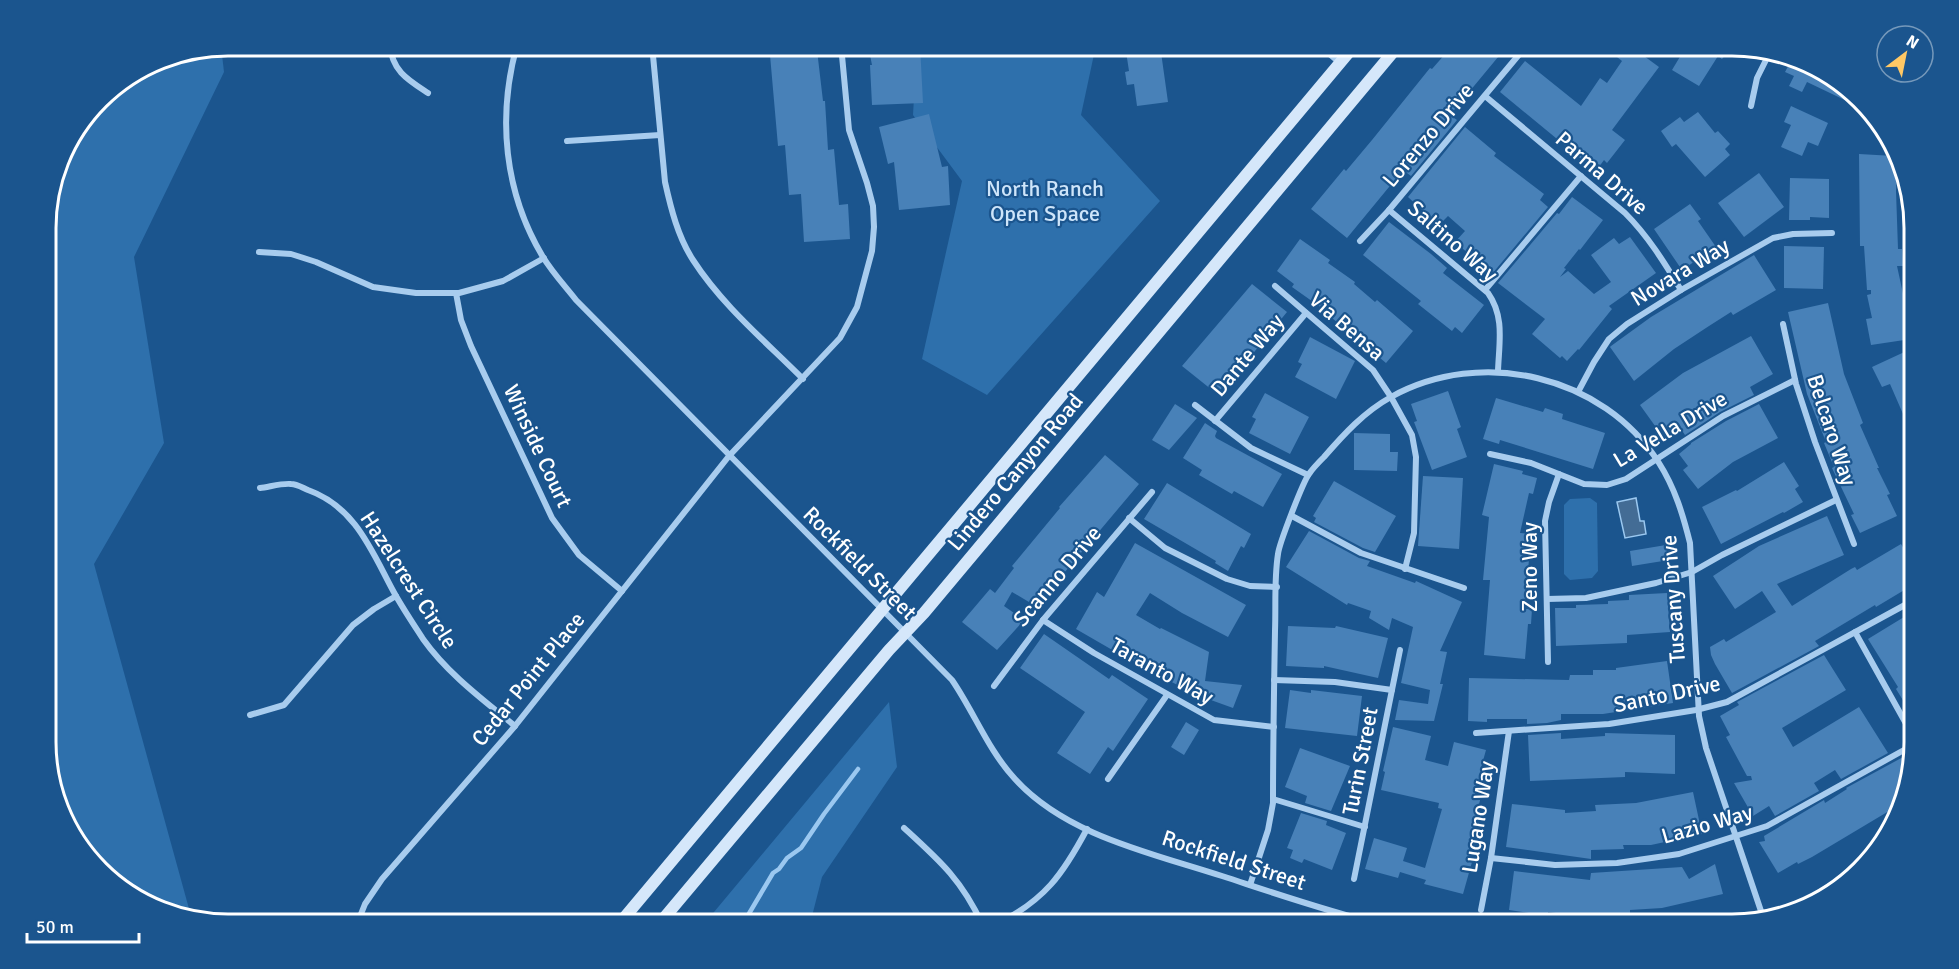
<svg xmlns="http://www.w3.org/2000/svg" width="1959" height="969" viewBox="0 0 1959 969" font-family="Signika,sans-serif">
<rect width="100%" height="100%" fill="#1b558e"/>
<g fill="#2e70ac">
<polygon points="917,45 1096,45 1081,115 1160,201 987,395 922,359 962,181 913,115"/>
<polygon points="221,46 224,72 134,257 164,443 94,564 191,916 147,905 82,852 47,766 45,215 64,147 107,90 158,59"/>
<polygon points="1590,498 1597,503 1598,571 1592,578 1570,580 1564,574 1564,505 1570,499"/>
<polygon points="889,702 897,767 822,877 810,924 704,924"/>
</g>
<polygon fill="#436c95" stroke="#9bc8f0" stroke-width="1.5" points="1636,498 1640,521 1644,521 1646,534 1625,538 1617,502"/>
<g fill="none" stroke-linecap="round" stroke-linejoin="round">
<polyline stroke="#9bc8f0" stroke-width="4.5" points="747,924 747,917 773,873 779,869 787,858 801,848 824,814 858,769"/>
</g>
<g fill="#4881b8">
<polygon points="868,45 920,45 923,103 872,105 870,65 872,65"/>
<polygon points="1125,45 1160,45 1168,102 1137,106 1134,84 1127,85 1125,72 1129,71"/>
<polygon points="1453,45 1508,45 1450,115 1457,120 1411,176 1403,170 1347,238 1311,209 1344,169 1346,171 1372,140 1430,68 1432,69"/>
<polygon points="1625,45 1629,45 1659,67 1612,130 1625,140 1607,163 1604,160 1596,171 1500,92 1525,61 1581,106 1600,78 1607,83 1622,61 1617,57"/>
<polygon points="1687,45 1734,45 1722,59 1718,56 1699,86 1672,70"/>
<polygon points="817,50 823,101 825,101 828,150 834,149 839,205 848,204 850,239 804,242 801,194 789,195 785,145 778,146 770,55"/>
<polygon points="1792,59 1812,64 1853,99 1851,103 1807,82 1802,92 1789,86 1794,76 1785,72"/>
<polygon points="1791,106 1828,123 1818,146 1808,142 1802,156 1781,147 1791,125 1784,122"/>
<polygon points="1698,112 1715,133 1718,131 1730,144 1725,149 1730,155 1705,177 1676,144 1672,147 1661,131 1680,117 1684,122"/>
<polygon points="929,114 942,167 948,166 950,205 899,210 894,162 888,164 879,127"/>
<polygon points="1465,127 1496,153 1494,156 1544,194 1540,200 1548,207 1492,274 1455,242 1465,231 1448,216 1436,228 1420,213 1423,211 1408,197"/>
<polygon points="1859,154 1894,156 1897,163 1896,191 1898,249 1902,249 1903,266 1897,266 1907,312 1913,312 1913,328 1910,329 1911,339 1871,345 1866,319 1872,318 1867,295 1871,294 1871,290 1867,290 1864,246 1860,246"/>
<polygon points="1759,173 1784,207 1744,237 1718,203"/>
<polygon points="1790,178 1829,179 1829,218 1810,217 1810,220 1789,220"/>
<polygon points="1572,197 1603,220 1580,250 1579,249 1564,268 1566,269 1560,277 1568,271 1594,294 1611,282 1591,255 1614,238 1619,244 1630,237 1656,273 1609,306 1612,309 1579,350 1578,349 1567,361 1562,356 1560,358 1532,334 1545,319 1498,283 1557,213 1559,214"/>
<polygon points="1690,204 1701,219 1698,221 1716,247 1682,270 1654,229"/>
<polygon points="1389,222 1431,254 1447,268 1443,273 1484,305 1462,333 1455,327 1452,331 1418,304 1421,301 1363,255"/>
<polygon points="1300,239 1330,260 1328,263 1355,282 1354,284 1375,302 1377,300 1413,331 1386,363 1332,318 1333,316 1292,287 1294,284 1277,271"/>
<polygon points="1784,246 1824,247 1823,289 1784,288"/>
<polygon points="1754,255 1776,290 1733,315 1731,312 1709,326 1674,349 1634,381 1610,347 1611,346 1651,317"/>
<polygon points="1252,284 1287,312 1241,368 1239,366 1217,394 1182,366"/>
<polygon points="1828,303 1844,374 1863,423 1860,425 1879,468 1877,468 1890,494 1887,495 1897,516 1860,533 1851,515 1854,514 1832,468 1834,467 1824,443 1826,442 1807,394 1788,312"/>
<polygon points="1751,336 1773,374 1750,387 1754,395 1720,412 1685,435 1679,426 1663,437 1640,405 1683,373"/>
<polygon points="1310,337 1355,361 1336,399 1295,377 1302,364 1298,362"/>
<polygon points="1913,348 1913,437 1890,384 1882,387 1872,367"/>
<polygon points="1448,391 1461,427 1457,429 1467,457 1432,470 1414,422 1417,421 1411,404"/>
<polygon points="1265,393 1309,417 1290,454 1249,433 1256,419 1252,417"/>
<polygon points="1496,398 1543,412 1545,408 1563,414 1562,419 1605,433 1593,469 1500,440 1499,444 1483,439"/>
<polygon points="1175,404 1197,418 1169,450 1152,440"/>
<polygon points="1759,404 1778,438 1733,462 1698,489 1683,470 1688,466 1679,454 1691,444 1691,443 1726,421"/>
<polygon points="1205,423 1217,431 1215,436 1216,438 1282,474 1263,507 1234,491 1232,494 1199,475 1202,470 1183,458"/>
<polygon points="1354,433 1390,434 1390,452 1398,452 1397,471 1354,470"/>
<polygon points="1105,455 1139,484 1059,579 1056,577 1041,596 1041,601 1038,605 1034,605 1012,592 1004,606 1024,620 997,650 962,622 990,589 995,593 1014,568 1012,566 1060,508 1059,507"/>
<polygon points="1784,462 1799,486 1795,489 1803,502 1784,513 1783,512 1721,544 1702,507 1736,490 1737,491"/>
<polygon points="1494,464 1523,471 1522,474 1537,478 1533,494 1529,493 1520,533 1531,534 1525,609 1532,609 1531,624 1528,624 1525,659 1484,655 1490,580 1483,580 1489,517 1482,515"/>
<polygon points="1423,476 1463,478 1459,549 1418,546"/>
<polygon points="1334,481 1396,516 1375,552 1363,548 1314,522 1316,518 1313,516"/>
<polygon points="1167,483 1251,534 1244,548 1241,546 1228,571 1215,563 1216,561 1144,519"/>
<polygon points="1827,516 1844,555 1777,584 1792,606 1851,569 1855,567 1857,570 1901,544 1913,564 1914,595 1910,596 1906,589 1876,607 1875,605 1815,641 1819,646 1732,693 1715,664 1711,655 1710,647 1724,639 1726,642 1776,612 1762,591 1735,609 1713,576 1759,546"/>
<polygon points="1309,531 1359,558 1370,561 1367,566 1415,583 1416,581 1462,602 1440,651 1447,652 1440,684 1443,684 1434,721 1395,720 1399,700 1428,704 1430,690 1401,683 1413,627 1392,618 1389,630 1369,618 1371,611 1348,603 1347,605 1286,567"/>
<polygon points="1135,543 1246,605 1228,637 1182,613 1150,593 1136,615 1160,629 1161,628 1209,652 1205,681 1242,685 1233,708 1197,695 1160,676 1161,675 1121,655 1076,629 1097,592 1104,597"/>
<polygon points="1666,545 1669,560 1632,566 1630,551"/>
<polygon points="1667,593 1670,632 1627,635 1627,643 1556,646 1555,608 1576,608 1576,605 1608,604 1608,601 1629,600 1629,595"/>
<polygon points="1904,617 1914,633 1914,718 1896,689 1898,687 1868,639"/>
<polygon points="1288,626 1335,628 1336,626 1388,638 1378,678 1324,666 1324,668 1286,666"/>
<polygon points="1044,634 1109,679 1112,675 1148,699 1113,751 1108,747 1090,774 1057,753 1085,712 1020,668"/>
<polygon points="1824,655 1846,690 1782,728 1793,747 1859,707 1888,753 1841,779 1835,770 1814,783 1819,791 1775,816 1769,806 1753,816 1734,783 1752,780 1751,776 1747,776 1726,737 1730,735 1720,716 1739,705 1737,702"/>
<polygon points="1667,661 1673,703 1603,714 1561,714 1561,720 1547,723 1527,724 1527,719 1487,719 1487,722 1468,721 1469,678 1569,680 1570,675 1593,675 1593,670 1616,670 1616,668"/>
<polygon points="1290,690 1311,693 1311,690 1362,696 1357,736 1285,728"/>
<polygon points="1186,722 1199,730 1184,755 1171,747"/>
<polygon points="1393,727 1431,736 1425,760 1448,766 1454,742 1486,750 1481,768 1491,770 1486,790 1483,789 1469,842 1479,845 1474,862 1472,862 1463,894 1424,884 1426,880 1400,872 1398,878 1365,869 1374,838 1407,848 1403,861 1425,868 1442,809 1438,808 1439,803 1381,790 1385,772 1383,771"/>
<polygon points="1561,733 1561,739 1605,736 1605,733 1675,735 1675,774 1625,772 1625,777 1530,781 1528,735"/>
<polygon points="1300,748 1350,766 1331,811 1305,803 1307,796 1285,787"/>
<polygon points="1905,756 1909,764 1899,805 1812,857 1798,864 1797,862 1778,873 1759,842 1765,841 1764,836 1824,800 1825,803 1847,789 1846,788"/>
<polygon points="1693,792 1702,834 1651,845 1623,845 1624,849 1591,850 1591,859 1506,847 1512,804 1565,810 1565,813 1596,811 1595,805 1636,803"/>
<polygon points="1301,813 1327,821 1326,825 1346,833 1332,870 1304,859 1302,863 1290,858 1293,850 1287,848"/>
<polygon points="1715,864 1723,894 1662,908 1630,910 1630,913 1579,915 1579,916 1548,912 1548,916 1509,910 1514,871 1590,880 1591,873 1682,867 1689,879"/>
</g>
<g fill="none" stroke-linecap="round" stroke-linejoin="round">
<g stroke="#a8ccee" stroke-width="6">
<path d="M390,45C392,71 408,80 428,93"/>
<path d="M517,45C497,117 504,192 543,257C552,272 565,286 576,300L952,680C974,712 988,750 1015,779C1067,836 1152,853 1222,876C1274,893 1326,911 1379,924"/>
<path d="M652,45L665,182C671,209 678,237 693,260C722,305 765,341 803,379"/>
<polyline points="1319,45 1340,63"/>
<polyline points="1579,47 1580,45"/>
<path d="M1485,96L1625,213C1648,236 1664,262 1681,290"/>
<polyline points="1751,106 1757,78 1769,54"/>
<polyline points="567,141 660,135"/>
<path d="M1389,210L1488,293C1505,317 1499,343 1498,371"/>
<polyline points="1360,241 1389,210 1522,51"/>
<polyline points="259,252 291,254 316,262 373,287 416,293 459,293 503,281 544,258"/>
<polyline points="1275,286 1373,370 1391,397 1412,435 1416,457 1414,533 1405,569"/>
<polyline points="1485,290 1581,176"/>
<polyline points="456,293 461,320 471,346 552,518 579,555 622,591"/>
<polyline points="1783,324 1796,384 1815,442 1854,544"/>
<polyline points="1578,392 1594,362 1609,339 1627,324 1681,290 1773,238 1793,234 1832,233"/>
<polyline points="1195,405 1251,448 1308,475"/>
<polyline points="1215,421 1306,313"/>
<polyline points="1490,454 1531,463 1584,484 1607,485 1626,479 1723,416 1795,380"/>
<path d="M260,488C269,487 282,483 291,484C297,484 303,488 308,490C358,508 373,555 396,596C404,610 414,625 423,639C448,674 482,699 515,726"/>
<polyline points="1292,516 1361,553 1464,588"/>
<polyline points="1129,518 1165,548 1227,579 1250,586 1277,587"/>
<polyline points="1547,599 1586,598 1656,583 1692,572 1722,555 1836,500"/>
<polyline points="1043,620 1094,653 1214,720 1274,727"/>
<polyline points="1855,632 1914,738"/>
<polyline points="1548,662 1545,521 1549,502 1559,474"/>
<polyline points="1274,680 1335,682 1392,690"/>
<polyline points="994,686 1043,620 1152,492"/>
<polyline points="250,715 284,705 353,625 374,609 396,596"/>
<polyline points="1476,733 1609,724 1696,710 1727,702 1914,600"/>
<polyline points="1108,779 1167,695"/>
<polyline points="1273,799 1365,827"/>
<path d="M904,828C939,860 962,880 982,924"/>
<polyline points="1491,858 1555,865 1617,863 1679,854 1767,826 1913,745"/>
<polyline points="1354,879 1400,650"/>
<path d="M1250,885L1268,830L1273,803C1273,745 1274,688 1275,631C1276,605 1274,579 1278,554C1279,544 1303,482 1309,474C1313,468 1319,462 1324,457C1344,434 1364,412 1391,397C1481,347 1603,375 1659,463C1675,488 1683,515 1690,543L1699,716L1706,748L1763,917"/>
<polyline points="1802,904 1835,891"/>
<polyline points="1481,910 1491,858 1509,731"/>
<polyline points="357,924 365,904 382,879 515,726 729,456 840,338 857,307 872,251 874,227 873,206 867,183 849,130 841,45"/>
<path d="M997,924C1045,900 1063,874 1087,829"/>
</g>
<g stroke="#d5e7fa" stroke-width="12">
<polyline points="619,924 1355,45"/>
<polyline points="659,924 889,650 924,613 1399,45"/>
</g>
</g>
<g text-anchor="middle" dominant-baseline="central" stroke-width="4.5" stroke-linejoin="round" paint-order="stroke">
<g font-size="22" fill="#fff" stroke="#1b558e">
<text transform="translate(1428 135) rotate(-50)">Lorenzo Drive</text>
<text transform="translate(1602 173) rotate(41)">Parma Drive</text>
<text transform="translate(1453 241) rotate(41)">Saltino Way</text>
<text transform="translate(1680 272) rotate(-31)">Novara Way</text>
<text transform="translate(1347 326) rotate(41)">Via Bensa</text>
<text transform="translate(1247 355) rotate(-50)">Dante Way</text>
<text transform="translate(1670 429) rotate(-31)">La Vella Drive</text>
<text transform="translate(1832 430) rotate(72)">Belcaro Way</text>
<text transform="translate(538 446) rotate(65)">Winside Court</text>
<text transform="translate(1015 472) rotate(-50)">Lindero Canyon Road</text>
<text transform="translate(860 563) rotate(45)">Rockfield Street</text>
<text transform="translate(1529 567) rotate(-90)">Zeno Way</text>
<text transform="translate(1057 576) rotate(-50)">Scanno Drive</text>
<text transform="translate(409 580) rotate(57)">Hazelcrest Circle</text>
<text transform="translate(1673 599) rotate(-94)">Tuscany Drive</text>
<text transform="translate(1162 671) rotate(29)">Taranto Way</text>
<text transform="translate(528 679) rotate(-51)">Cedar Point Place</text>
<text transform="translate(1667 694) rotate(-12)">Santo Drive</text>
<text transform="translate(1360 761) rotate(-79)">Turin Street</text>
<text transform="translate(1478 817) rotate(-81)">Lugano Way</text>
<text transform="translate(1707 824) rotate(-16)">Lazio Way</text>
<text transform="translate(1234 860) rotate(18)">Rockfield Street</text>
</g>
<g font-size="22" fill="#cee5fa" stroke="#1b558e">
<text x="1045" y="188">North Ranch<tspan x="1045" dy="25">Open Space</tspan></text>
</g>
</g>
<path d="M0 0H1959V969H0ZM228 56H1732A172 172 0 0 1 1904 228V742A172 172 0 0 1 1732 914H228A172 172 0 0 1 56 742V228A172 172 0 0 1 228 56Z" fill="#1b558e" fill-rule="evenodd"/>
<path fill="none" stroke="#fff" stroke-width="3" d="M228 56H1732A172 172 0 0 1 1904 228V742A172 172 0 0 1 1732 914H228A172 172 0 0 1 56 742V228A172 172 0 0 1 228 56Z"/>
<g transform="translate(1905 54) rotate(32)"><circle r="28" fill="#1b558e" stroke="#7699bb" stroke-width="1.5"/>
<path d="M0-4.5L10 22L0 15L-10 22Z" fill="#ffc865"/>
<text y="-9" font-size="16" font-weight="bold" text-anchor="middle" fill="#ffffff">N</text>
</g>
<path d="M27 933v9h112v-9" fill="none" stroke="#ffffff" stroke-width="3"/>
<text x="36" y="933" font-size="18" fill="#ffffff" stroke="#1b558e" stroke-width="4.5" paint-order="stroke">50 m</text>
</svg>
